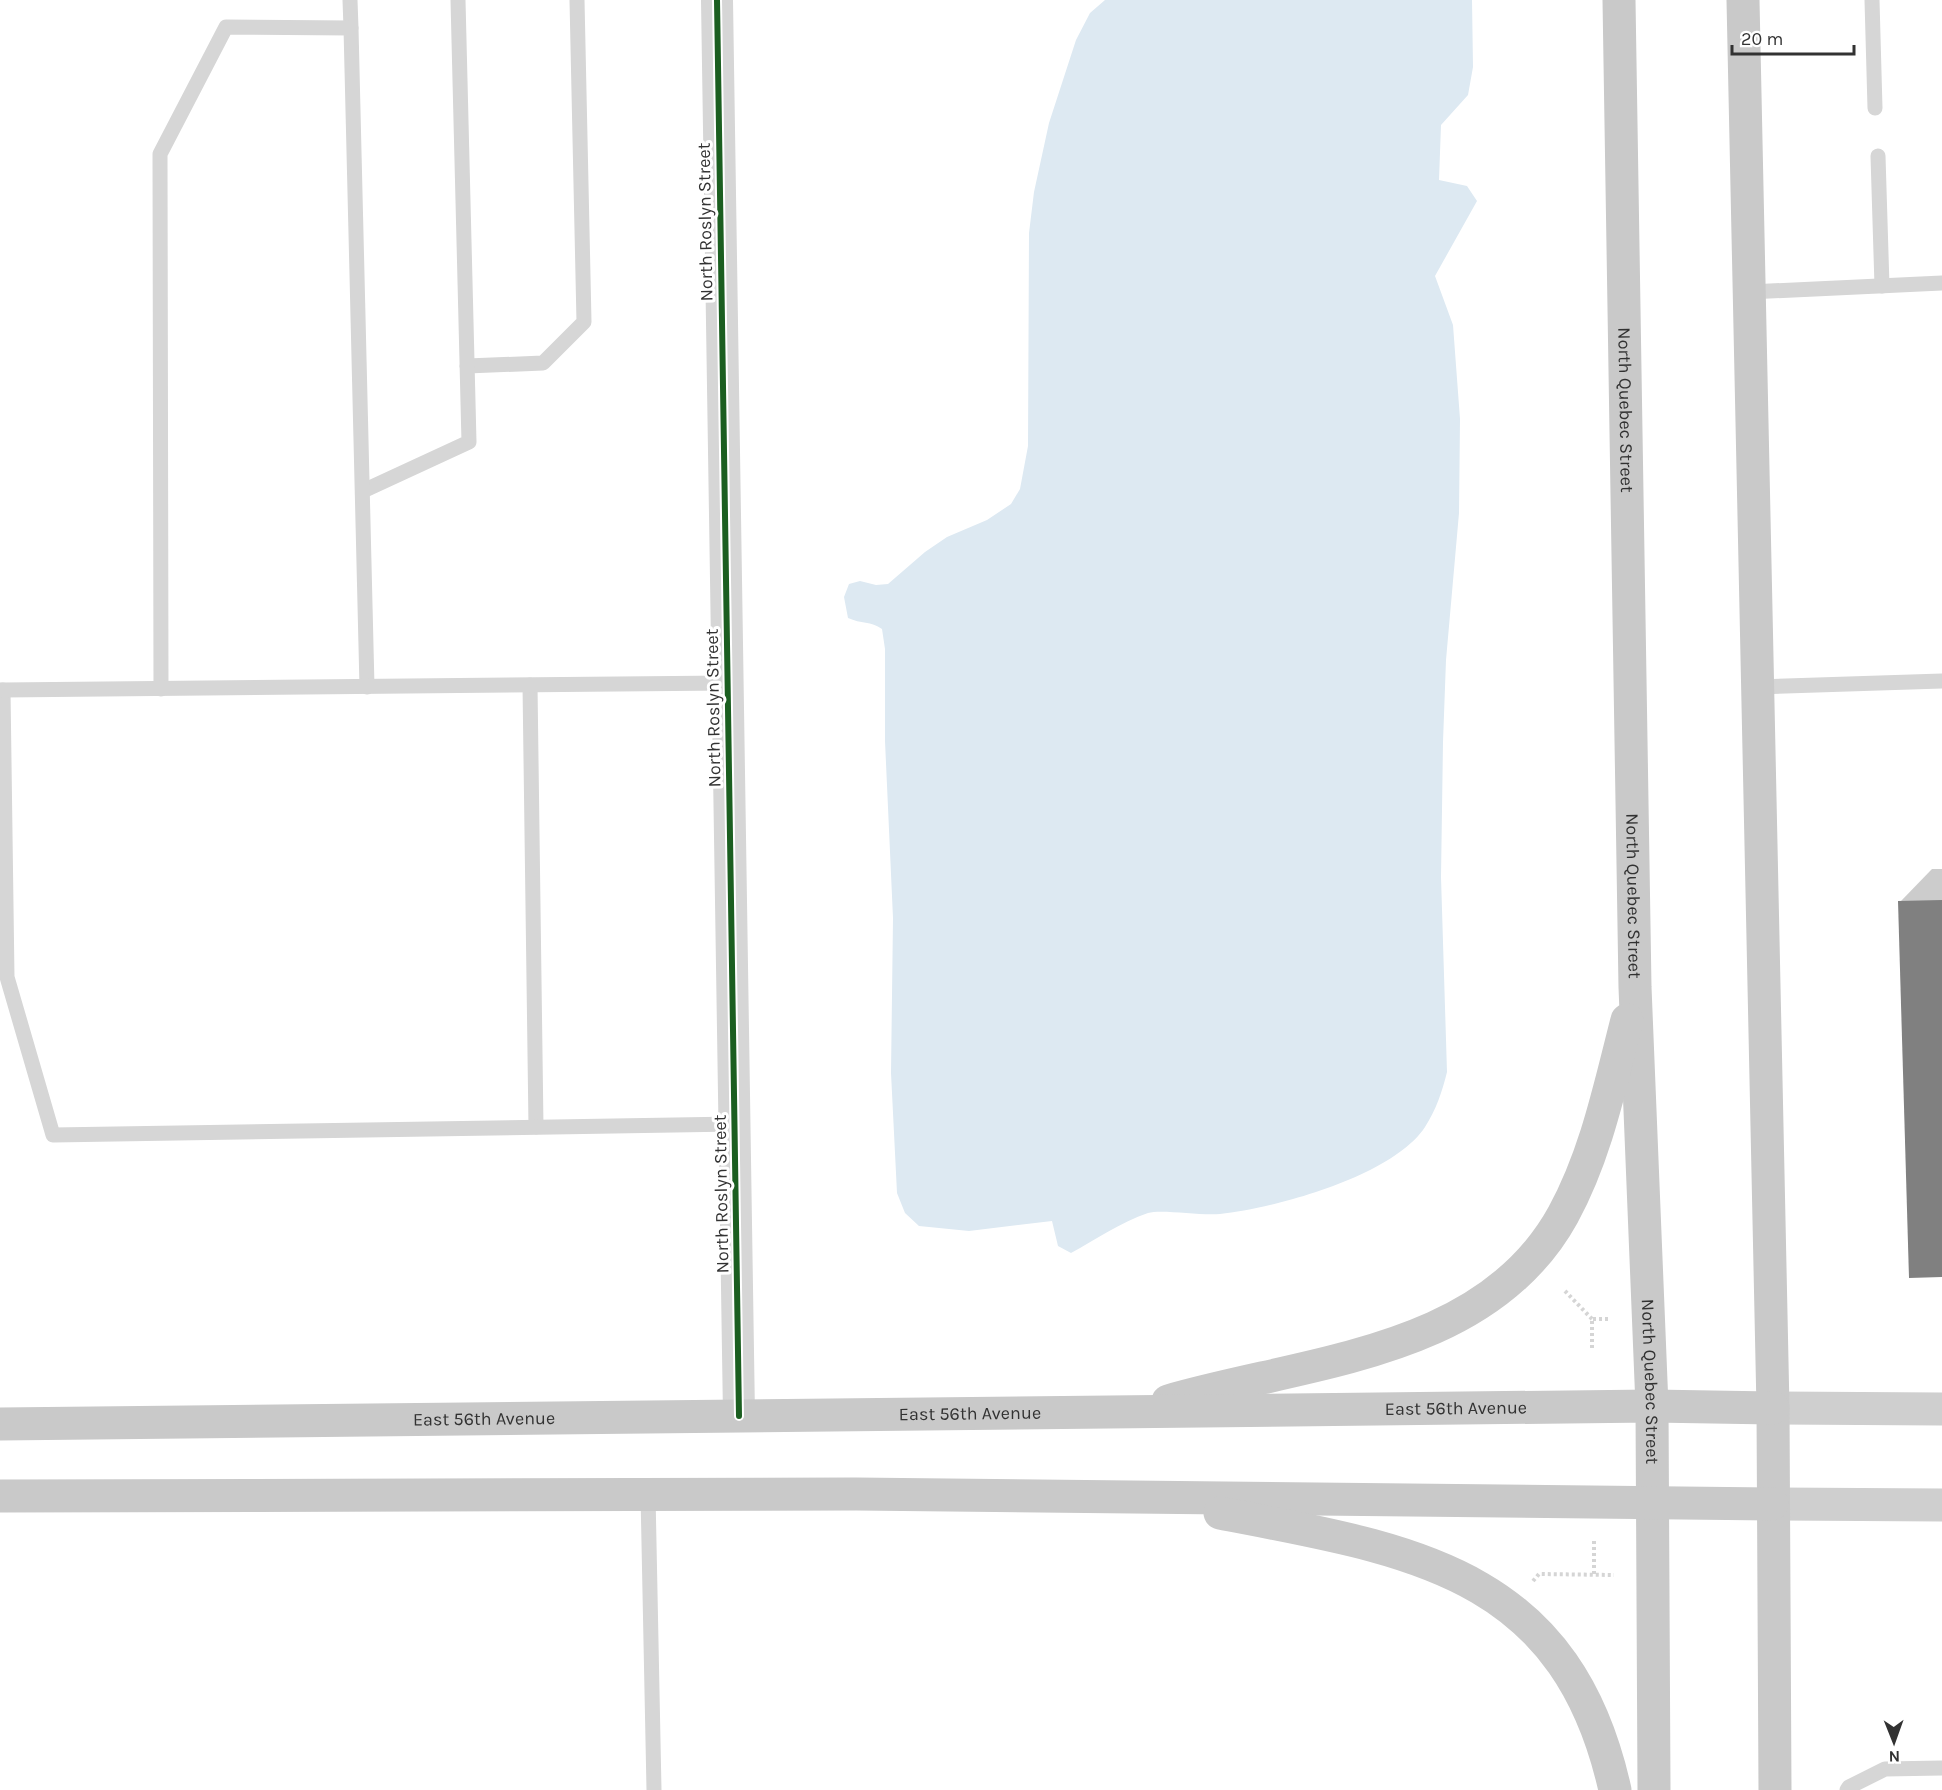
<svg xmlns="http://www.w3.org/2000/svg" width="1942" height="1790" viewBox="0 0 1942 1790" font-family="Karla,sans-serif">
<rect width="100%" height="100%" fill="#fff"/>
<path fill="#dde9f2" d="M1105,0H1472L1473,67L1468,95L1441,125L1439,180L1467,186L1477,201L1435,276L1453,325L1460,419L1459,513L1446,660L1443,742L1441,877L1447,1072C1442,1092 1436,1110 1425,1127C1393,1176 1276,1208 1220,1214C1201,1216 1162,1209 1148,1213C1121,1222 1095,1240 1071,1253L1058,1246L1052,1221L969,1231L919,1226L905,1213L897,1193L891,1073L893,918L885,741V649L882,629C871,621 861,624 848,618L844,597L849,584L860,581L876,585L888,584L925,552L947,537L987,520L1011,504L1020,489L1028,446L1029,233L1034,192L1049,123L1076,40L1090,13Z"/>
<polygon fill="#0003" points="1932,869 1942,869 1942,1276 1900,902"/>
<polygon fill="#808080" points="1942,900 1942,1277 1909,1278 1898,901"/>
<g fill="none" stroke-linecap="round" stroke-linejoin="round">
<g stroke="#d5d5d5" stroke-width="4" stroke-dasharray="3 3" stroke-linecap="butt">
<polyline points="1565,1291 1592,1319"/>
<polyline points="1592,1348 1592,1319 1610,1319"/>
<polyline points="1594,1574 1594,1539"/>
<polyline points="1533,1581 1539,1574 1614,1575"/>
</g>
<g stroke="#d6d6d6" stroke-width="15">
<polyline points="350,0 351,28"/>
<polyline points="1872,0 1875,108"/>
<polyline points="1878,156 1882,286"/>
<polyline points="1749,292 1942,283"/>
<polyline points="467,366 543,363 584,322 577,0"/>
<polyline points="363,491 469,442 458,0"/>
<polyline points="530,685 536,1127"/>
<polyline points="1757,687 1942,681"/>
<polyline points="161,689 160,154 226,27 351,28 367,687"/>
<polyline points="0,690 3,690 7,977 53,1135 735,1124"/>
<polyline points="3,690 728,683"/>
<polyline points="648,1494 654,1790"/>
<polyline points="1847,1790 1849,1787 1885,1769 1942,1768"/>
</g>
<polyline stroke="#d6d6d6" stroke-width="32" points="717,0 739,1416"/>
<g stroke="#cfcfcf" stroke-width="33">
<polyline points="1773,1408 1942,1409"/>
<polyline points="1772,1504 1942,1505"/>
</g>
<g stroke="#c9c9c9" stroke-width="33">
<path id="s1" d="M1619,0L1635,987L1652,1406L1654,1790"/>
<polyline points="1743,0 1773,1408 1775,1790"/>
<path d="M1168,1401C1305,1361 1486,1355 1563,1215C1596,1155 1610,1086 1627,1020"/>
<path id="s2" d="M0,1424L1652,1406L1773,1408"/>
<polyline points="0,1496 856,1494 1772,1504"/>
<path d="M1220,1513C1411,1550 1566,1570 1615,1790"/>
</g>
<defs>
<polyline id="cycleway" points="717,0 739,1416"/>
</defs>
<use href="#cycleway" stroke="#fff" stroke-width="10"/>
<use href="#cycleway" stroke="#1b5e20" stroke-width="6"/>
</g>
<g text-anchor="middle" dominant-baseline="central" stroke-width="6" stroke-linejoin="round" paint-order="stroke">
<g font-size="18" fill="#323232" stroke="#fff">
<text transform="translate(705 222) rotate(-91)">North Roslyn Street</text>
<text stroke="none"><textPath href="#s1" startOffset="410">North Quebec Street</textPath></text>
<text transform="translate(713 708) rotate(-91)">North Roslyn Street</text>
<text stroke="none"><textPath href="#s1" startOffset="896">North Quebec Street</textPath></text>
<text transform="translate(721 1194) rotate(-91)">North Roslyn Street</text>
<text stroke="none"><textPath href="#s1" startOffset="1382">North Quebec Street</textPath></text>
<text stroke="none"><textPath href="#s2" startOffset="1456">East 56th Avenue</textPath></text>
<text stroke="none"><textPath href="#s2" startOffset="970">East 56th Avenue</textPath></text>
<text stroke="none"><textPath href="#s2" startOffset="484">East 56th Avenue</textPath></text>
</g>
</g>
<g transform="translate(1894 1742) rotate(179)" stroke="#ffffff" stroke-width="4.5" paint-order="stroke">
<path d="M0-4.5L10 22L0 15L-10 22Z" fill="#323232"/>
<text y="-9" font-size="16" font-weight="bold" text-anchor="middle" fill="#323232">N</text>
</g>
<path d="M1732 45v9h122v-9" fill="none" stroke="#323232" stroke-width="3"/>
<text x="1741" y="45" font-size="18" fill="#323232" stroke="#ffffff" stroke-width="4.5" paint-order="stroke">20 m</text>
</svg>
